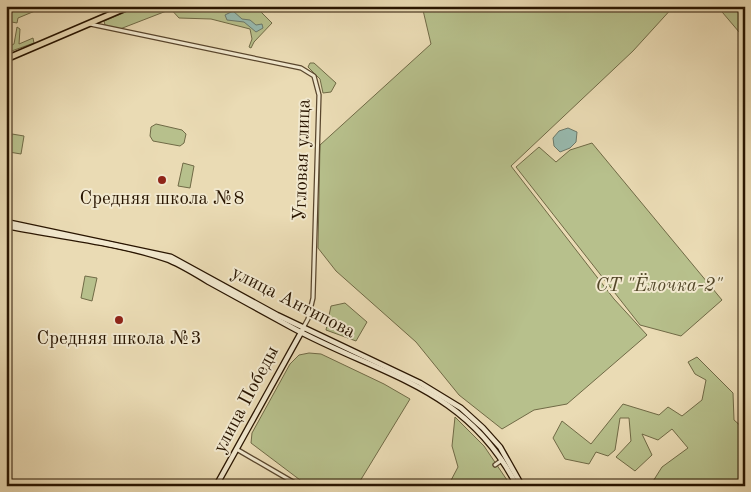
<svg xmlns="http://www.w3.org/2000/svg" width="751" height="492" viewBox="0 0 751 492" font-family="'Old Standard TT',serif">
<rect width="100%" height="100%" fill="#eadbb4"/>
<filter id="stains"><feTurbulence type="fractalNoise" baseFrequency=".004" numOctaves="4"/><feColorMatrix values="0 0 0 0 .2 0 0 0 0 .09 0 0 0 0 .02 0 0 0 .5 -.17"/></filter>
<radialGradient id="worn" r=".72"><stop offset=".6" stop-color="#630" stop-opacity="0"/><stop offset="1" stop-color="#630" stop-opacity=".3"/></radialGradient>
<g fill="#b7c08c" stroke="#706a46">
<polygon points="6,6 47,6 18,18 17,23 6,21"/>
<polygon points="140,6 166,6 169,10 120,29 105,25 104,21"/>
<polygon points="168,6 255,6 272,23 254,42 251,48 249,47 252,39 250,29 211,19 179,18"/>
<polygon points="422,6 674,6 633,51 511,166 614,299 647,335 567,404 534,410 502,429 459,395 416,342 336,271 318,248 320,145 431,44"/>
<polygon points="717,6 745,6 745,39"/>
<polygon points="17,27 20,29 19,44 33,38 34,43 6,53 6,48 14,44"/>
<polygon points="310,63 314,63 336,83 331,92 323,93 320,79 308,67"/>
<polygon points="156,124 182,130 186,134 184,143 180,146 153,141 150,136 151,127"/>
<polygon points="12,134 24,136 21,154 9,152"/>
<polygon points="592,143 722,300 681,336 640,325 516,167 539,147 556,162 570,150"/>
<polygon points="183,163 194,166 190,188 178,186"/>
<polygon points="85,276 97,278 92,301 81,298"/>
<polygon points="345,303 367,322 356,341 326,330 331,306"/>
<polygon points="309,353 321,354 384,384 410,399 357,486 308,486 251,443 252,433 290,364 299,355"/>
<polygon points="697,357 733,393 734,420 742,427 740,447 745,486 650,486 662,467 688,448 672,429 658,440 642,434 652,455 635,471 616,457 631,441 629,418 620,418 615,450 608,456 596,452 589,464 565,459 553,438 562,421 591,444 623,404 659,415 668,407 682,416 702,400 706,380 695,374 688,362"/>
<polygon points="455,417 484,446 511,486 448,486 458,467 452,446"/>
</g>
<g fill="#98bbb0" stroke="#6c796a">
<polygon points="233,11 242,19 250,20 256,25 262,24 263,28 256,32 244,22 227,20 225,15"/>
<polygon points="568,128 577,132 576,142 570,148 560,152 554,146 553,138 559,131"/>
</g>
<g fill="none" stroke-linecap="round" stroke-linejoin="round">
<defs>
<g id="street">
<polyline points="90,24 301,68 314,76 319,95 313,298 308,319 303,328"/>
<polyline points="238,450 300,486"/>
<polyline points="495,465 502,460"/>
</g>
<g id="secondary">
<polyline points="6,222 171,257 277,315 420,383 461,408 483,428 500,447 522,486"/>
<path d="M6,226C57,236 121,243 169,260C183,266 196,274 209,282C236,297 264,312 291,327C381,376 466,386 517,486"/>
<polyline points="216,486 303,329"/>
</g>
<polyline id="primary" points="6,59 130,6"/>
</defs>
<use href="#street" stroke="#59462d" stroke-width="5.5"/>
<use href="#secondary" stroke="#291500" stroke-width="7"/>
<use href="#primary" stroke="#291500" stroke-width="8"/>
<use href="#street" stroke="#f1e8ce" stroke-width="3"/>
<use href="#secondary" stroke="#f1e8ce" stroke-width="4.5"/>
<use href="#primary" stroke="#eadbb4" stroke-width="5"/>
</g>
<g fill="#8f2418" stroke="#f1e8ce" stroke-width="2">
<circle cx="162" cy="180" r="5"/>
<circle cx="119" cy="320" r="5"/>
</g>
<g text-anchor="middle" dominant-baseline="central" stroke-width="4" stroke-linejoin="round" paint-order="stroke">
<g font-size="19" fill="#291500" stroke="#f1e8ce">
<text transform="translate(303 160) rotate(-88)">Угловая улица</text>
<text transform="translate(293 303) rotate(27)">улица Антипова</text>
<text transform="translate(247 400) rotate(-62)">улица Победы</text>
</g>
<g font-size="19" fill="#291500" stroke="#f1e8ce">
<text x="162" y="199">Средняя школа №8</text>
<text x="119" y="339">Средняя школа №3</text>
</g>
<g font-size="19" font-style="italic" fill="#54482a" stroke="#f1e8ce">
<text x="659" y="286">СТ "Ёлочка-2"</text>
</g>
</g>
<rect width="751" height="492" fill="none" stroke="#eadbb4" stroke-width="25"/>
<rect x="8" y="8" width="736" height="477" fill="none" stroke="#291500" stroke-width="2.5"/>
<rect x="12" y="12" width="726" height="467" fill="none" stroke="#291500"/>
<rect width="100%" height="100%" filter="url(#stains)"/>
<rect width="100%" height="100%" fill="url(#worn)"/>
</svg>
